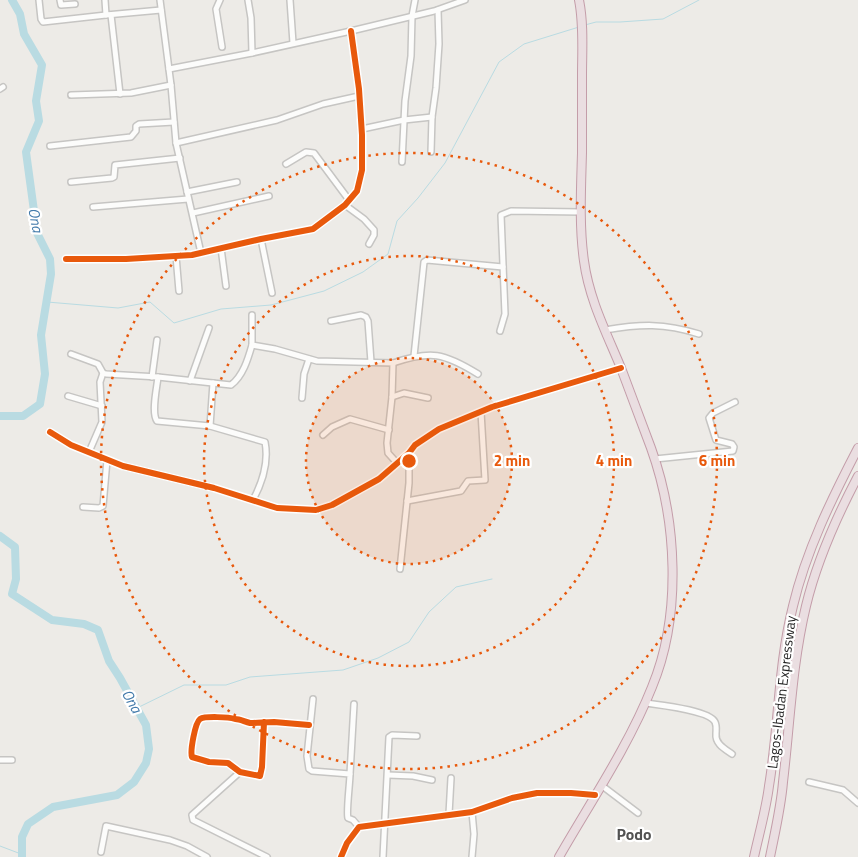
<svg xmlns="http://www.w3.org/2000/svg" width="858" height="857" viewBox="0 0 858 857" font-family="'Titillium Web',sans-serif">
<rect width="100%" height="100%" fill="#edebe7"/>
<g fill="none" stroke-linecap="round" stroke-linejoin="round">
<g stroke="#b9dbe2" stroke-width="1">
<polyline points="585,25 596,22 620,22 663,19 699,0"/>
<polyline points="47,302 118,308 150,302 174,323 221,309 271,305 324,291 363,272 388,254 397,221 418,198 445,163 499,62 524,44 579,27"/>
<polyline points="137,708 184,685 226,685 250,677 343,670 378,658 409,642 429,612 456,587 492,579"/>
<polyline points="0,846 21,854"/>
</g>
<g stroke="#b9dbe2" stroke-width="8">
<polyline points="0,416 23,416 40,404 45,374 41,335 51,274 50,259 37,233 26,152 39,121 36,101 42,65 24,34 20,14 12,0"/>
<polyline points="0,536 15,547 16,579 12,594 52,620 84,624 98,630 109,661 120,678 146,725 149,749 146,763 134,782 117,795 53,807 28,824 22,837 22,857"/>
</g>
<defs>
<g id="minor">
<polyline points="39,0 41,19 43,22 106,15"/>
<polyline points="60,0 61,5 75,4"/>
<polyline points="105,0 106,15 161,10"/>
<polyline points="160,0 171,85 176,143 201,253"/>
<polyline points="220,0 216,9 222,47"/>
<polyline points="248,0 251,18 252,53"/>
<polyline points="290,0 293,43"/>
<polyline points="111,15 120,94"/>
<polyline points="169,69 252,53 351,31 434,11 465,0"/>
<polyline points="0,89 3,87"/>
<polyline points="71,95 131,93 171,85"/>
<polyline points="362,129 404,120 432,117"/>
<polyline points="176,143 277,120 323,104 359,96"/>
<polyline points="50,146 131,137 136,131 136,126 139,124 174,122"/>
<polyline points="431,152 432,117 436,88 439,44 438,10"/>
<polyline points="402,162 405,101 411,56 412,16 415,0"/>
<polyline points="286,164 306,152 314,153 349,200"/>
<polyline points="71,182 112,178 114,177 115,165 180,158"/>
<polyline points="187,192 237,182"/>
<polyline points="345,205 364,219 374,230 374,235 369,244"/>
<polyline points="93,207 188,199"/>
<polyline points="193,213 269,196"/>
<polyline points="261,239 272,293"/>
<polyline points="221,248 226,286"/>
<polyline points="176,256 179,291"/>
<polyline points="66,259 126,259 192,255 261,239 313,229 345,205 357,191 362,170 362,135 359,89 351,31"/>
<polyline points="331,321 361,315 366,317 368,321 371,362"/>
<path d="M605,330C641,324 664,323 699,334"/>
<polyline points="500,331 505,314 501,215 511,211 581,212"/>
<polyline points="252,345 252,315"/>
<path d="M71,354L98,364L103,373L106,374L158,377L231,385C243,376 248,359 252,345L275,349L317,361L393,363L392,397L387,443L388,453L397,463"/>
<polyline points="414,356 424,262 427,260 503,267"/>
<path d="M393,363C431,350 444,353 478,374"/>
<polyline points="152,377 157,340"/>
<path d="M158,377C157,387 151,413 157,421L210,426L265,442C269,462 262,483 253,500"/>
<polyline points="190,381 209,328"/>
<polyline points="68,396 102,406"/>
<polyline points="392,397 404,393 428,398"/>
<polyline points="302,398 304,374 309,359"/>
<polyline points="210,426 213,383"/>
<polyline points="50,432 71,445 123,466 214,488 277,508 316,510 332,505 379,479 409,453 415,445 439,429 492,407 621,368"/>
<polyline points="323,435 332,427 350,419 389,430"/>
<polyline points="89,452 102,422 100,382 103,373"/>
<polyline points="655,459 733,451 734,447 732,444 716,440 709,418 713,413 735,402"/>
<polyline points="407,501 461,491 468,481 485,480 481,412"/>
<polyline points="83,507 99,508 103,506 107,460"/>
<polyline points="400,569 409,483 409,453"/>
<path d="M313,699L307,756L309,769L312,771L350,774C350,782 346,813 348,818L353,820L359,827"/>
<path d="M646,703C659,705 709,710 715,722C717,726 716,730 716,734C715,744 725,749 732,754"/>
<path d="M264,722L262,767L260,776L240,772L228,763L209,762L192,757C190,751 195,723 200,719C205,716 229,717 235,719C240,719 245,722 250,723C258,723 266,722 274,722C285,723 297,724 309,725"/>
<polyline points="0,760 12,760"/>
<polyline points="240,772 192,815 193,820 267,857"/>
<polyline points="350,774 354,704"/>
<polyline points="388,775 413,776 432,780"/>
<polyline points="809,782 843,790 858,803"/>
<polyline points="601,785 638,813"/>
<polyline points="449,814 451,778"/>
<polyline points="101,852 106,826 170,840 187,846 207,857"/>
<polyline points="341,857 347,843 359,827 472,812 512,798 537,793 571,793 595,795"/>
<polyline points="383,857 389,737 392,735 417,736"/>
<polyline points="472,857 474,834 472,812"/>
</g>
<g id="highway">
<path d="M559,857C590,803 629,745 652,687C682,615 677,520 651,448C641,421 631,395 621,368C607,334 589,299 584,261C579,226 581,189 582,153C582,128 582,102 582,76C582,51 584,25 579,0"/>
<path d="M754,857C759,834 766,810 769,786C779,726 778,665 793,606C806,551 832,498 858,448"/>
<path d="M770,857C775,832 781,807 783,782C790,723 792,664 806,606C817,560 836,518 858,476"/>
</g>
</defs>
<use href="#minor" stroke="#c6c5c3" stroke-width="8"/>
<use href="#highway" stroke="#c49da9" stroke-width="10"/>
<use href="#minor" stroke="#fcfcfb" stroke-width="5"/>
<use href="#highway" stroke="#eadee1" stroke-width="8"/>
<defs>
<g id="cycleway">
<polyline points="66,259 126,259 192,255 261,239 313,229 345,205 357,191 362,170 362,135 359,89 351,31"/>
<polyline points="50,432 71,445 123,466 214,488 277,508 316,510 332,505 379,479 409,453 415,445 439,429 492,407 621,368"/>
<path d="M264,722L262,767L260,776L240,772L228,763L209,762L192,757C190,751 195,723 200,719C205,716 229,717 235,719C240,719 245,722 250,723C258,723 266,722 274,722C285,723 297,724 309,725"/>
<polyline points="341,857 347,843 359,827 472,812 512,798 537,793 571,793 595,795"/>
</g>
</defs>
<use href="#cycleway" stroke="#fff" stroke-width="9"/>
<use href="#cycleway" stroke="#e8590c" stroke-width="6"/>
</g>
<circle cx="409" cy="461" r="103" fill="#e8590c" fill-opacity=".12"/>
<g fill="none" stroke="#e8590c" stroke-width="2.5" stroke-dasharray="2.5 5">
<circle cx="409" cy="461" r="103"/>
<circle cx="409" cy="461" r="205"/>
<circle cx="409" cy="461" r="308"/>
</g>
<g text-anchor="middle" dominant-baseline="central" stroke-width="4.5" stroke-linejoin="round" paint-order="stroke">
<g font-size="14" fill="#1f1f1f" stroke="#fff">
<text transform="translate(781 692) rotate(-83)">Lagos-Ibadan Expressway</text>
</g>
<g font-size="15" font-style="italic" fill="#437bab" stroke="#fff">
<text transform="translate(36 220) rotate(79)">Ona</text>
<text transform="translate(132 701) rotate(60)">Ona</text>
</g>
<g font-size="16" font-weight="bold" fill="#525252" stroke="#fff">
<text x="634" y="834">Podo</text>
</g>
</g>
<circle cx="409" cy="461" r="8" fill="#e8590c" stroke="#fff" stroke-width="2.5"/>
<g font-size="15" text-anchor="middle" font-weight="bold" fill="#e8590c" stroke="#fff" stroke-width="4.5" stroke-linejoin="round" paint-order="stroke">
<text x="512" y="466">2 min</text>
<text x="614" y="466">4 min</text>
<text x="717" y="466">6 min</text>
</g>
</svg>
